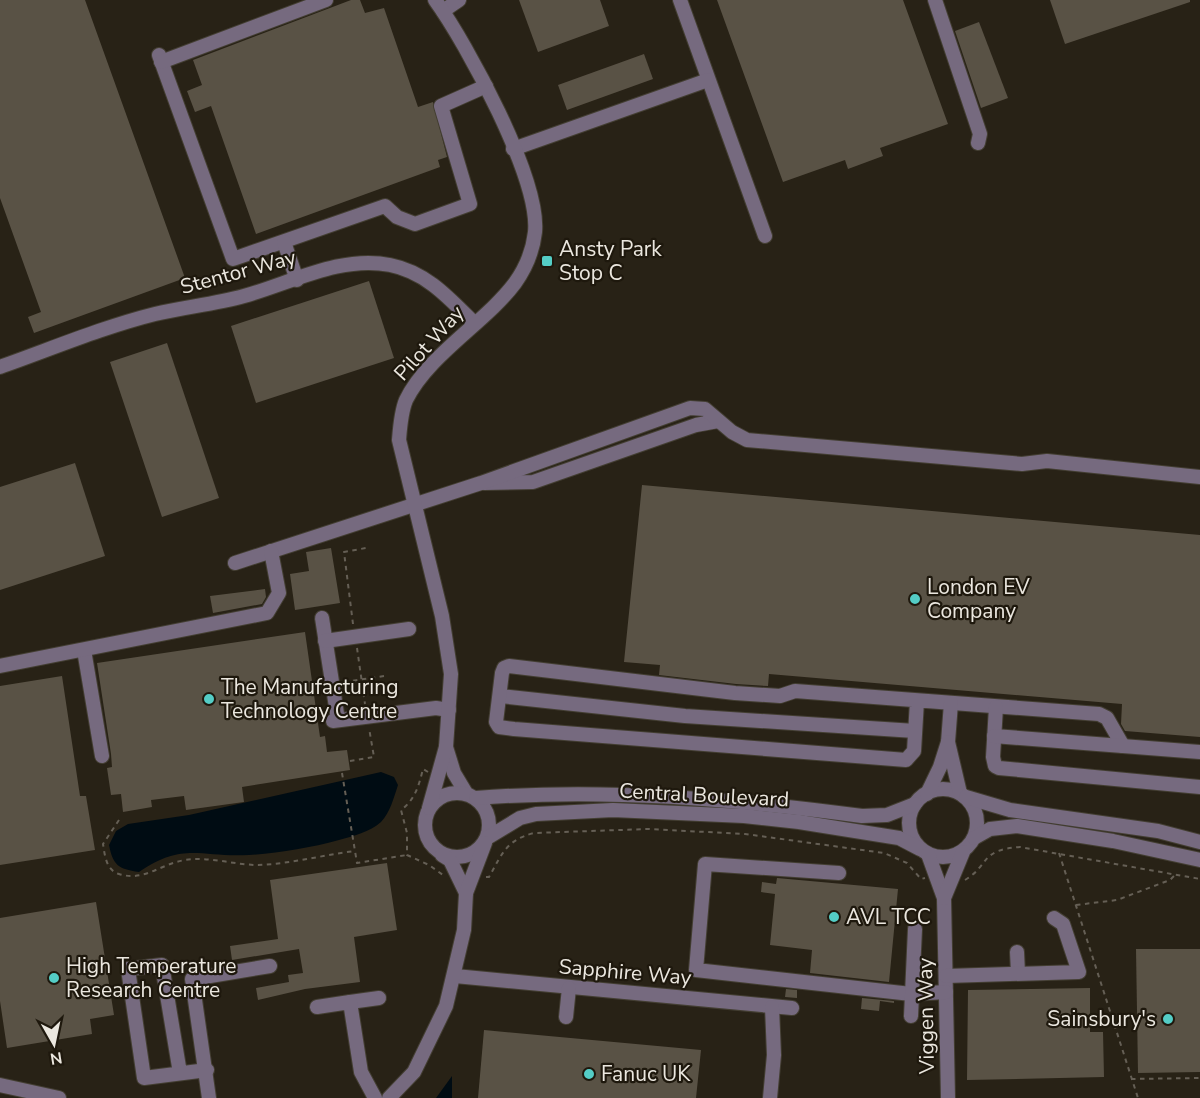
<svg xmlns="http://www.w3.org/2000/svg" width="1200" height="1098" viewBox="0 0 1200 1098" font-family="'Nunito Sans',sans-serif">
<rect width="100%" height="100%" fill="#282216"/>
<g fill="#000c13">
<path d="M381,772L394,777L398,785C394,797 390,813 381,822C370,832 353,836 339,840C310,848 279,853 249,855C201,858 184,841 139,872C118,869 113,865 109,845L116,831L128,824L189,815Z"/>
<polygon points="452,1076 452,1098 436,1098"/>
</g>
<g fill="#595245">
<polygon points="0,0 85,0 185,278 34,333 28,317 41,312 0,198"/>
<polygon points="351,0 360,0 365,13 384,8 418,107 433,102 447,157 438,160 440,167 256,234 211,106 195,112 187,91 202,85 193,60"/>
<polygon points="519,0 600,0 609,26 538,52"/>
<polygon points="717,0 903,0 948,124 880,148 883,156 848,169 845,160 783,182"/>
<polygon points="1050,0 1190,0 1190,2 1065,44"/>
<polygon points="979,22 1008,98 981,108 955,31"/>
<polygon points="644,54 653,79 567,110 558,85"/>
<polygon points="369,281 394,358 256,403 231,326"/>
<polygon points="167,343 219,498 162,517 110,362"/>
<polygon points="75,463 105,556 0,590 0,487"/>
<polygon points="642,485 1200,535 1200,737 1125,731 1121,724 1122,704 769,674 768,686 736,684 659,675 660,665 624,662"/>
<polygon points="331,548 340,603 295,610 290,574 309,571 306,552"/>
<polygon points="265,589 266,597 262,604 213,613 210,596"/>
<polygon points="305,632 320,737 325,736 327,752 347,750 350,770 242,787 244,802 186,810 184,796 151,800 152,807 123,812 121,794 111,795 107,768 112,767 111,754 97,663"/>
<polygon points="62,676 80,796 86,796 95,850 0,865 0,686"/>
<polygon points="387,863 397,930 354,937 360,982 305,989 258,1000 256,988 289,982 288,975 303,973 299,949 232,960 230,946 278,939 270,880"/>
<polygon points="777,878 898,889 889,982 810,973 812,950 770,945 775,894 761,892 762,882 776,884"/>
<polygon points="96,902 114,1015 90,1019 92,1034 7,1048 0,1001 0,918"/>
<polygon points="1136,949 1200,949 1200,1072 1138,1073"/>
<polygon points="1090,988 1090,1032 1103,1032 1104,1077 967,1080 968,990"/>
<polygon points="786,989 797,990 797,998 785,997"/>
<polygon points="862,998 894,1001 894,1003 880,1001 879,1011 861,1009"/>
<polygon points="484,1030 701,1050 696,1098 478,1098"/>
</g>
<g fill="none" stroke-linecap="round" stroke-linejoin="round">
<defs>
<g id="minor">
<polyline points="680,0 765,236"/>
<polyline points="935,0 980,134 978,143"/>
<polyline points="443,11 459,0"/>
<polyline points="159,55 233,259 385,206 397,217 415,224 470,204 441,106 486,86"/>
<polyline points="161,62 326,0"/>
<polyline points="513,149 708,80"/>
<polyline points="284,242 297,280"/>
<path d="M0,367C51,349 103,327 155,314C185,307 215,304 244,296C291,283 341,255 390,265C426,272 449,298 474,323"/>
<polyline points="484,483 533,482 696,425 718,421"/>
<polyline points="235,563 481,483 690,408 705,409 732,432 747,440 1022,464 1047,461 1200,477"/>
<polyline points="322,618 338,720"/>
<polyline points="325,641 409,629"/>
<polyline points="84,650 102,756"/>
<polyline points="0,666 267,613 279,593 271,551"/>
<polyline points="500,696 685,716 915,731"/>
<polyline points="917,701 914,751 906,760 514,729 499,727 496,722 502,673 504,668 509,666 735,693 780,696 795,691 1099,714 1107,718 1123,746"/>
<polyline points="996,707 993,757 995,766 999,768 1200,787"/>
<polyline points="333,721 436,708 449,710"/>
<polyline points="994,736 1200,752"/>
<polyline points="948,742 951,703"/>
<polyline points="446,747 454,773 466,793"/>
<circle cx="943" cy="823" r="34"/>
<circle cx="457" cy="825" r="32"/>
<polyline points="927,794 940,767 948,742 960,793"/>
<polyline points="966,797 1010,810 1158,831 1200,842"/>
<path d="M476,798C605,788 735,799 862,816L887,815L915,804"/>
<path d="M429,808L446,747L451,674L442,616L399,440C400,427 401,412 406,400C428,355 486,322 515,283C525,269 533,250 535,232C540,179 467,44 435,0"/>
<polyline points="487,838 520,818 536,814 613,810 744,816 799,822 899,838 920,849"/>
<polyline points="974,838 990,829 1017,826 1113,841 1200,860"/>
<polyline points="928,854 944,898 948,1098"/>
<polyline points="442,855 450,860 466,893"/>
<polyline points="839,873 705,864 696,970 911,994 946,992"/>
<polyline points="944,898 963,852"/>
<polyline points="1017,952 1018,973"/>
<polyline points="455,976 792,1008"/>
<polyline points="946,976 1079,972 1063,924 1054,918"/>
<polyline points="350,1002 379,998"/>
<polyline points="317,1007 350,1002 361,1072 375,1098"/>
<polyline points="911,1016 915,929"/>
<polyline points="566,1017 569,988"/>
<polyline points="180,1073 162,965 128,969 144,1078 207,1070"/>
<polyline points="0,1085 59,1098"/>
<polyline points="209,1098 192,979 270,966"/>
<polyline points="389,1098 414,1072 446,1006 464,930 466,893 485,843"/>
<polyline points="770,1098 774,1055 772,1007"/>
</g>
</defs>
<use href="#minor" stroke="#433e32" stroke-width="16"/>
<g stroke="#655f55" stroke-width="2" stroke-dasharray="4.5 4.5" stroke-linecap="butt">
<polyline points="353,624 344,552 366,548"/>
<polyline points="357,648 365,704"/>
<polyline points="344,682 384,676"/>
<polyline points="350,761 374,757 369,728"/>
<path d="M428,772L423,769C419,785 415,800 401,810L407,833V855L429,865L443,875"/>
<polyline points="342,773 357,863 407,855"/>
<path d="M119,820L103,844C105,856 106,870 119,874C144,882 160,864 185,860C209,856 234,865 258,865C290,864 323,855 355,851"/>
<polyline points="1059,853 1138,1098"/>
<path d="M486,877H489C502,854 506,840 534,833L648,829L745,834L884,853L907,863L921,879L925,878"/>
<path d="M965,880C990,865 979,850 1020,847L1200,879"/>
<polyline points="1076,905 1117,900 1170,880 1175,875"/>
<polyline points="1131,1079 1200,1078"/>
</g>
<use href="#minor" stroke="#766a7f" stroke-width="14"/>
</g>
<g fill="#54cdc6" stroke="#1e180d" stroke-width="2">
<rect x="541" y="255" width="12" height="12" rx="3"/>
<circle cx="915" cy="599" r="6"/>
<circle cx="209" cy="699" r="6"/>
<circle cx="834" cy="917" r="6"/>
<circle cx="54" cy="978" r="6"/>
<circle cx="1168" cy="1019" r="6"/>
<circle cx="589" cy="1074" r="6"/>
</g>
<g text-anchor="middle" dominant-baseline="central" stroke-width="4.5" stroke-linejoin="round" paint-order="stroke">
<g font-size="21" fill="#ebe7df" stroke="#1e180d" text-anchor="start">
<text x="559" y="249">Ansty Park<tspan x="559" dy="24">Stop C</tspan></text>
<text x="927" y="587">London EV<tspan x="927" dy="24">Company</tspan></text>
<text x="221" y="687">The Manufacturing<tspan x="221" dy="24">Technology Centre</tspan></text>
<text x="846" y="917">AVL TCC</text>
<text x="66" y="966">High Temperature<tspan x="66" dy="24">Research Centre</tspan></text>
<text x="1156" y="1019" text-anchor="end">Sainsbury's</text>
<text x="601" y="1074">Fanuc UK</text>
</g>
<g font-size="21" fill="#ebe7df" stroke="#1e180d">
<text transform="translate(238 272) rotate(-15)">Stentor Way</text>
<text transform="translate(429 343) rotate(-48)">Pilot Way</text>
<text transform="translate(704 795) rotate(3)">Central Boulevard</text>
<text transform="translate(625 972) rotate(5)">Sapphire Way</text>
<text transform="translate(926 1016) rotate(-91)">Viggen Way</text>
</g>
</g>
<g transform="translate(54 1044) rotate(171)" stroke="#1e180d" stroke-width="4.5" paint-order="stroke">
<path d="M0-4.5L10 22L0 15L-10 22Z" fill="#ebe7df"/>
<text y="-9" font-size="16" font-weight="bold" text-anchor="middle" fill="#ebe7df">N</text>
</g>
</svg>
